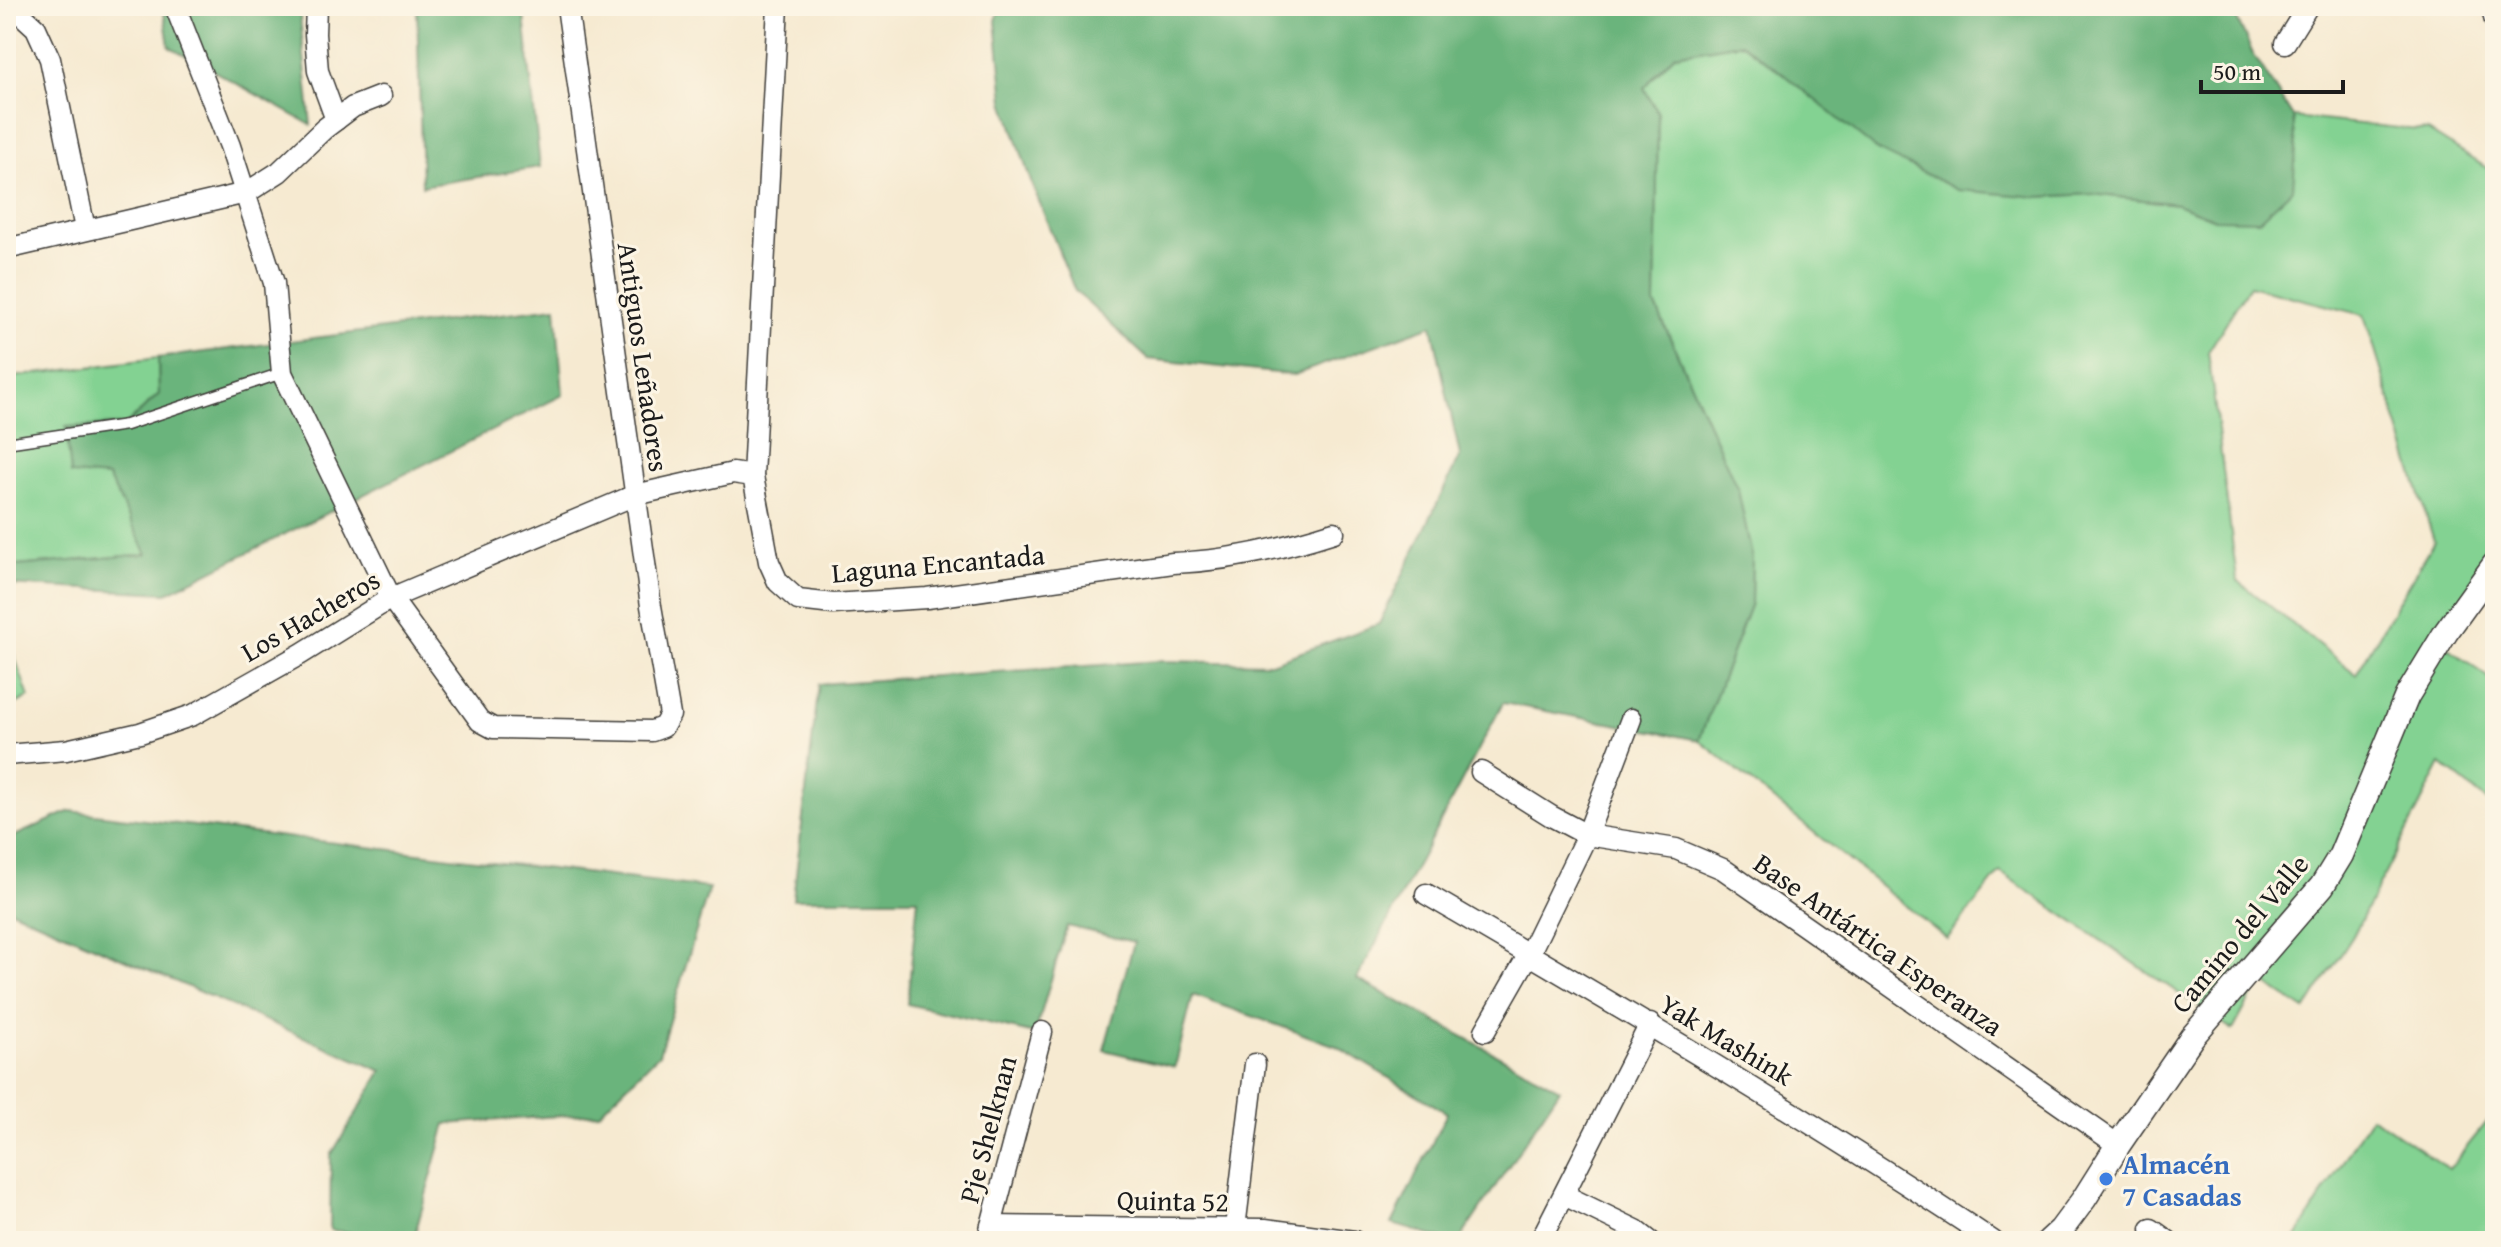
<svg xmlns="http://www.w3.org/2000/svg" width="2501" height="1247" viewBox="0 0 2501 1247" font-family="'Gentium Book Plus',serif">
<rect width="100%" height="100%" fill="#fcf5e5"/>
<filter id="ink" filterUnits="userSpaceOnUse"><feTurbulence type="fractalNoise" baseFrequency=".0125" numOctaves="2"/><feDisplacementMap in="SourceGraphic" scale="16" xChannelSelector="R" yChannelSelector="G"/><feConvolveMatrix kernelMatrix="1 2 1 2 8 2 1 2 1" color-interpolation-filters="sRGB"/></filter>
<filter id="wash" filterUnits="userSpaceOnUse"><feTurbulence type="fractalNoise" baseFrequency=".006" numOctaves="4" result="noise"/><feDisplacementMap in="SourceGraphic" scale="32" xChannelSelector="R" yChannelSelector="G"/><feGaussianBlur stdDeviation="1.8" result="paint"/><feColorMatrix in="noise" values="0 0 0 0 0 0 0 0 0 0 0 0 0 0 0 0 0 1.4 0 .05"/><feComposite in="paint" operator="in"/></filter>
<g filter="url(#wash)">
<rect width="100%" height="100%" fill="#f6ead1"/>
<g fill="#83d292" stroke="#507757" stroke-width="2" fill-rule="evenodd">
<path d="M1741,43L1778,70L2038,197L2092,194L2177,204L2215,219L2296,150L2293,117L2428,131L2495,173V545L2442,643L2495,682V807L2441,764L2353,936L2305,1010L2260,980L2233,1030L2000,872L1947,939L1699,740L1751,603L1752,556L1738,490L1655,304L1658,114L1643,88L1675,54ZM2249,286L2364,315L2434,541L2356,674L2237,580L2208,352Z"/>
<polygon points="158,358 159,394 126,425 66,427 108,477 148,554 6,567 6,378"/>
<polygon points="6,633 29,697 6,709"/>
<polygon points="2495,1112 2495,1241 2297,1241 2295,1239 2371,1116 2449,1169"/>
</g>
<g fill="#6ab47c" stroke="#43684c" stroke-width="2">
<polygon points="163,6 299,6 311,125 169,46"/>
<polygon points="417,6 523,6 540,167 422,186"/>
<polygon points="1000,6 2231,6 2253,54 2293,117 2296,150 2293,189 2259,220 2215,219 2177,204 2092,194 2038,197 1958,190 1877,150 1778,70 1741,43 1675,54 1644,88 1658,113 1655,304 1738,490 1752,556 1751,603 1699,740 1503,703 1357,979 1560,1089 1459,1241 1450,1241 1392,1224 1447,1113 1336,1046 1193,995 1175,1067 1104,1050 1134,942 1067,926 1035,1034 907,1004 918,899 793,899 819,684 1159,661 1271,663 1379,624 1460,456 1432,325 1294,375 1148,359 1075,291 1031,182 1004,101 996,21"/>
<polygon points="556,307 563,395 167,593 6,585 6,567 147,554 108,477 71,474 66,427 126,425 159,394 158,358"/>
<polygon points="70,811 709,888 659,1054 599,1113 446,1124 413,1241 330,1230 331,1155 382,1071 6,908 6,840"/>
</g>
</g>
<g filter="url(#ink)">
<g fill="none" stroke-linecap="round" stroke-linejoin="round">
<defs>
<polyline id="service" points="6,443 126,425 282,373"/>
<g id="minor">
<polyline points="12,6 36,28 50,59 85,229"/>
<polyline points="175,6 230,146 274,283 282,373 391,598 480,721 493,728 652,731 663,727 670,715 651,606 567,6"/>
<polyline points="316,6 315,34 318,71 336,120"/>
<polyline points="2491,6 2495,21"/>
<polyline points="2285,43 2308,6"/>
<polyline points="6,249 246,193 279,172 324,129 353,107 381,96"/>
<polyline points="753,476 778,6"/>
<path d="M6,755L66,750L140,733L193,715L301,654L391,598L635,495L733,473L753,476L769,562L778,582L798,600L833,604L927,598L1173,563C1229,561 1281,549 1334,532"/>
<polyline points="1481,772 1551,816 1587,835 1676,849 1723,869 2118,1145"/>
<path d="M1426,894C1618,1006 1808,1118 1993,1241"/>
<polyline points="1485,1031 1529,954 1587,835 1631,719"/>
<polyline points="1564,1195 1636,1230 1650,1241"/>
<polyline points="991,1226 1265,1229 1354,1241"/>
<polyline points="1235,1228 1255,1064"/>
<polyline points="2151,1229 2168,1241"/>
<polyline points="987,1241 1042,1032"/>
<polyline points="1540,1241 1650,1024"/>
</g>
<polyline id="tertiary" points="2049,1241 2061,1230 2084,1199 2118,1145 2192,1037 2322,886 2341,855 2407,696 2446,632 2495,564"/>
</defs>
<use href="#service" stroke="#3d3b37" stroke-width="13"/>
<use href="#minor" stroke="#3d3b37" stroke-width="23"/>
<use href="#tertiary" stroke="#3d3b37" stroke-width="27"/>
<use href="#service" stroke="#fff" stroke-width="10"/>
<use href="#minor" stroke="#fff" stroke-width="20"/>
<use href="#tertiary" stroke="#fff" stroke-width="24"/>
</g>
</g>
<circle fill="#3f7fe0" stroke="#fcf5e5" stroke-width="3" cx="2106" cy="1179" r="8"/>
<g text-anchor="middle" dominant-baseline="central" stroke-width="6" stroke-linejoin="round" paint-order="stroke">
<g font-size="28" fill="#1c1c1c" stroke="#fcf5e5">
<text transform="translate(644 357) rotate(82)">Antiguos Leñadores</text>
<text transform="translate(938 563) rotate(-5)">Laguna Encantada</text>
<text transform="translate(310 615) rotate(-30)">Los Hacheros</text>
<text transform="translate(2239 933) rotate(-50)">Camino del Valle</text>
<text transform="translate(1879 944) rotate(35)">Base Antártica Esperanza</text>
<text transform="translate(1727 1039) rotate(31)">Yak Mashink</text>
<text transform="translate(987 1129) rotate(-75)">Pje Shelknan</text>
<text transform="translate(1173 1200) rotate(1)">Quinta 52</text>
</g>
<g font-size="28" font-weight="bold" fill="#366cbe" stroke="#fcf5e5" text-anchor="start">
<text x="2122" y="1163">Almacén<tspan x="2122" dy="32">7 Casadas</tspan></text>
</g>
</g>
<rect width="2501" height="1247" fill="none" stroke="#fcf5e5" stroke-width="32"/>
<path d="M2201 80v12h142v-12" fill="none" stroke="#1c1c1c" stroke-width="4"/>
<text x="2213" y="80" font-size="24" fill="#1c1c1c" stroke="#fcf5e5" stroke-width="6" paint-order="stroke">50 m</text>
</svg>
